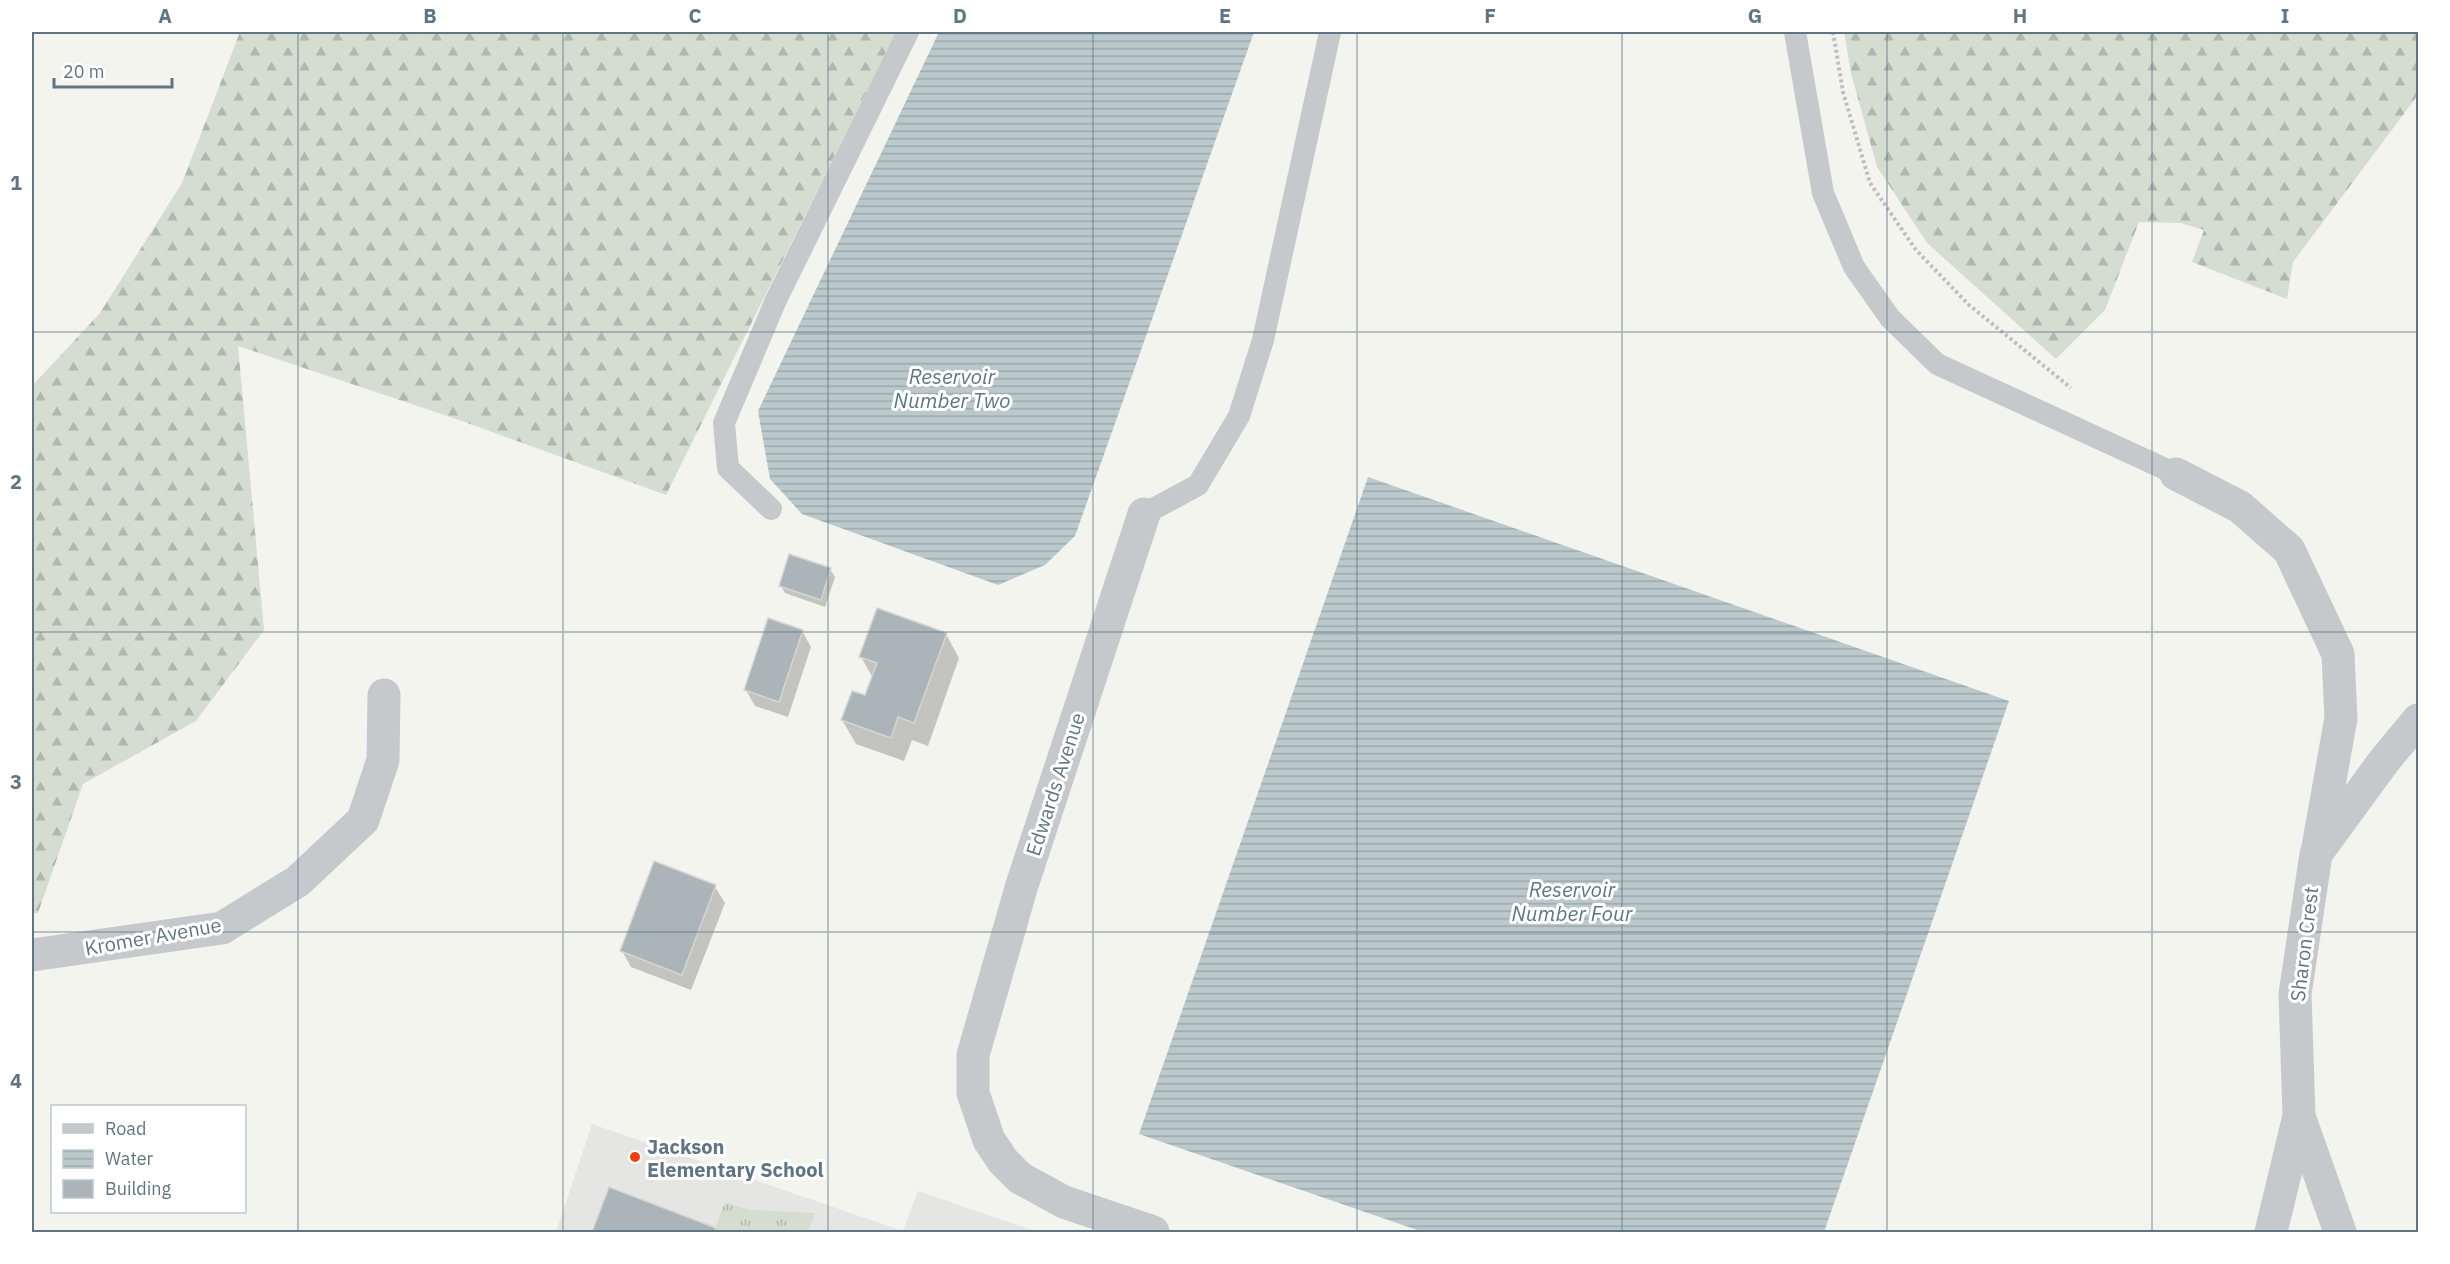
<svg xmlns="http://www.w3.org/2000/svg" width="2450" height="1264" viewBox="0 0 2450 1264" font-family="'IBM Plex Sans',sans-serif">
<defs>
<pattern id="grass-tufts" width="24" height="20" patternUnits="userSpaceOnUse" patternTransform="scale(1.5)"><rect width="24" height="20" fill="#d5dcd0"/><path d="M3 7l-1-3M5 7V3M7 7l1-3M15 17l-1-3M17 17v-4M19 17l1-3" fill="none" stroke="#b0b7ae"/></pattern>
<pattern id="forest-firs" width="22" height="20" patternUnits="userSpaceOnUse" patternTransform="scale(1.5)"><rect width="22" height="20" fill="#d5dcd0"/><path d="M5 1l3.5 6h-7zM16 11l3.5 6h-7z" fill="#b0b7ae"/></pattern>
<pattern id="water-rules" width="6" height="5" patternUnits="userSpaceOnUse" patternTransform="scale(1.5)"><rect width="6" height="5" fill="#bbc9cd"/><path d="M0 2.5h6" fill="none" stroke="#9ba8ac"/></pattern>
</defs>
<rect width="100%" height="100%" fill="#f4f4ef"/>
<polygon fill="#e5e6e3" points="592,1124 903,1231 918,1191 1038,1232 556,1232"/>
<polygon fill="url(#grass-tufts)" points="725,1202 749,1210 815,1213 808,1232 714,1232"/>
<g fill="url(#forest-firs)">
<polygon points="240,32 896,32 666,495 459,420 238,346 264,630 196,721 83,784 38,913 32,914 32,386 100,313 182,183"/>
<polygon points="1844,32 2418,32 2418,95 2293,262 2287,299 2192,262 2204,230 2181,223 2139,222 2105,310 2056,359 1927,243 1877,167 1851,73"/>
</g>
<g fill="url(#water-rules)">
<polygon points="939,32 1254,32 1075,536 1045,565 998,585 802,514 770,479 758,411"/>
<polygon points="1368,477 2009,701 1824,1232 1423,1232 1139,1134"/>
</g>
<g fill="#0003">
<polygon points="830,569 835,577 825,607 785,593 781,586"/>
<polygon points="802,631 811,647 788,717 755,706 746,690"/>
<polygon points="946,634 959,658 928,746 912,740 904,761 856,744 842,720 866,697 873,678 861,657"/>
<polygon points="715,887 725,903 691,990 631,967 622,951"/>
<polygon points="610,1189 715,1229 717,1232 594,1232"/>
</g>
<g fill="#abb4b9" stroke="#d5d5d2" stroke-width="1.5">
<polygon points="789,554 831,568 821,600 779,586"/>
<polygon points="877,608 947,633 914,723 898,717 891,738 841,720 852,691 865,695 877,663 859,657"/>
<polygon points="768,618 803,630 779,702 744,690"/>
<polygon points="654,861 716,885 682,975 620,951"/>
<polygon points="609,1187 716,1228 714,1232 592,1232"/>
</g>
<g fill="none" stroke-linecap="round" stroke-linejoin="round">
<polyline stroke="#bcbfc1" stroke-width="4" stroke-dasharray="3 3" stroke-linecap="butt" points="1833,32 1843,92 1870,183 1916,250 1969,305 2071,388"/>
<g stroke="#c6c9cc" stroke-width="22">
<polyline points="1795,32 1823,193 1854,267 1890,318 1937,364 2176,474"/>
<polyline points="771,509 728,468 724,423 776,300 908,32"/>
<polyline points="1144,514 1198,485 1239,416 1263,340 1330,32"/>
</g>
<g stroke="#c6c9cc" stroke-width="33">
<polyline points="2176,474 2240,507 2289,550 2338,654 2341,718 2318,847"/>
<polyline points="1144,514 1022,885 973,1055 973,1093 989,1140 1003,1161 1020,1178 1064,1202 1153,1232"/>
<polyline points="32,955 222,928 298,881 363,820 383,760 384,695"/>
<polyline points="2271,1232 2299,1116"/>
<polyline points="2340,1232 2299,1116 2295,994 2316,854 2384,761 2418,720"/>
</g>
</g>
<path fill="none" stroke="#607584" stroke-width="1.5" stroke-opacity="0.55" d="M298,32V1232M563,32V1232M828,32V1232M1093,32V1232M1357,32V1232M1622,32V1232M1887,32V1232M2152,32V1232M32,332H2418M32,632H2418M32,932H2418"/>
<circle fill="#f33c10" stroke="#fff" stroke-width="2" cx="635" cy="1157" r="6"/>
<g text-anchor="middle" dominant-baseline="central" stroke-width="6" stroke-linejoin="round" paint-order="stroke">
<g font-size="20" fill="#607584" stroke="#fff">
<text transform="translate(1055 784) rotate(-72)">Edwards Avenue</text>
<text transform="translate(153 936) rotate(-10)">Kromer Avenue</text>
<text transform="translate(2304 944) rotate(-83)">Sharon Crest</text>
</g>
<g font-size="20" font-weight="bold" fill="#607584" stroke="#fff" text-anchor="start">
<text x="647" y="1146">Jackson<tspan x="647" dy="23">Elementary School</tspan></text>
</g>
<g font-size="21" font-style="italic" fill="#5b7982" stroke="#fff">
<text x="952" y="376">Reservoir<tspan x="952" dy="24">Number Two</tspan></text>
<text x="1572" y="889">Reservoir<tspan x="1572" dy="24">Number Four</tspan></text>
</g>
</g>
<rect width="2450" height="1264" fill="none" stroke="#ffffff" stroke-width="66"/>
<rect x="51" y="1105" width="195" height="108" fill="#ffffff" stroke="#bfc8ce" stroke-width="1.5"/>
<rect x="63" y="1124" width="30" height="9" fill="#c6c9cc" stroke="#bfc8ce" stroke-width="1.5"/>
<text x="105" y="1135" font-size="18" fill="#607584">Road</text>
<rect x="63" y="1150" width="30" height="18" fill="url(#water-rules)" stroke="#bfc8ce" stroke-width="1.5"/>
<text x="105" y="1165" font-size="18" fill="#607584">Water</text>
<rect x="63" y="1180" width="30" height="18" fill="#abb4b9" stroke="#bfc8ce" stroke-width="1.5"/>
<text x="105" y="1195" font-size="18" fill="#607584">Building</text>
<path d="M54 78v9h118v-9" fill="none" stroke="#607584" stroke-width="3"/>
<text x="63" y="78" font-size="18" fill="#607584" stroke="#ffffff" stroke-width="4.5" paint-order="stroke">20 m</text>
<rect x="33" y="33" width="2384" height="1198" fill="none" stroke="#607584" stroke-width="2"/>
<g font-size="20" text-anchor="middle" font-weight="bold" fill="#607584">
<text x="165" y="23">A</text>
<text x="430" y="23">B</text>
<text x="695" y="23">C</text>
<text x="960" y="23">D</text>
<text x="1225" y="23">E</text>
<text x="1490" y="23">F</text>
<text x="1755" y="23">G</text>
<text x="2020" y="23">H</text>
<text x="2285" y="23">I</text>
<text x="16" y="190">1</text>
<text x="16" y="489">2</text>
<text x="16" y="789">3</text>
<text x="16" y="1088">4</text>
</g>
</svg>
